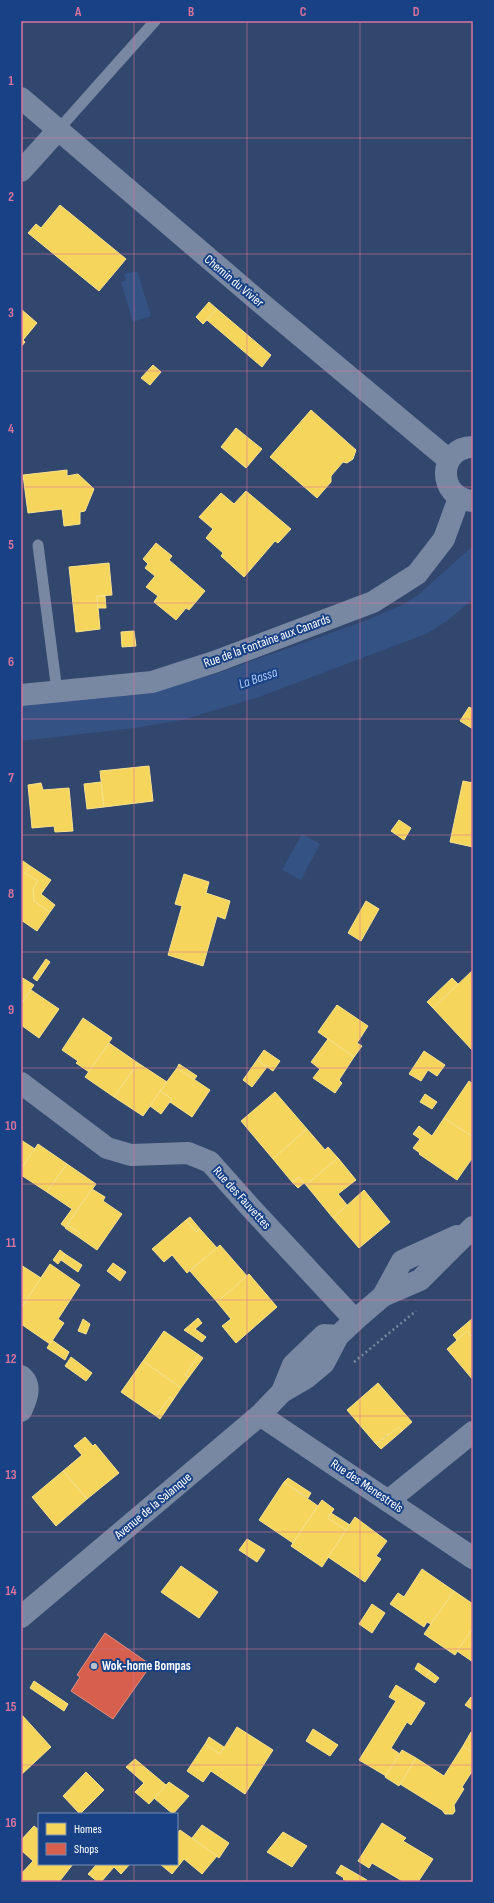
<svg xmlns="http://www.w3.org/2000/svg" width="494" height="1903" viewBox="0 0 494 1903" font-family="'Sofia Sans Condensed',sans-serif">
<rect width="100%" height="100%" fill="#31476d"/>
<g fill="#355285">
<polygon points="137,271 151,316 133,322 121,282 126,280 124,274"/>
<polygon points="473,546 473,599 447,621 426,634 259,697 182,720 134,728 21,741 21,706 157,690 209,676 365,621 404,604 418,595"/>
<polygon points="302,834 320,844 301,880 282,870"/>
</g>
<g fill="#f6d55c" stroke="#f9e28d">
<polygon points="60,205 126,259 99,291 28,233 36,224 41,228"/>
<polygon points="209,302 217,309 203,324 196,317"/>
<polygon points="21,309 37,323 23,340 25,342 21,347"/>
<polygon points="217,309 271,355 262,367 207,320"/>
<polygon points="153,365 161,372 150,385 141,378"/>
<polygon points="311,410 356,450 353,459 347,463 343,462 331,476 331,482 317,498 270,457"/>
<polygon points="236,428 262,449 246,468 221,447"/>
<polygon points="67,470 67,476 78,474 94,489 85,511 80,512 80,524 64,526 62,509 28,513 23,475"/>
<polygon points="246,491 291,529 278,543 275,541 244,577 221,556 223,553 206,538 213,529 199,517 221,493 234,504"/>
<polygon points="156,543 172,556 169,560 205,591 189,610 186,608 176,620 154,602 158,596 146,587 155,576 145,568 148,564 143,559"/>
<polygon points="109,563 112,595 97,596 100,629 76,632 69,567"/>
<polygon points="97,596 105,596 106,608 98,608"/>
<polygon points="134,631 136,646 122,647 121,632"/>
<polygon points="469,707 473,709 473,729 460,721"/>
<polygon points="149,766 153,801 104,807 100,771"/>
<polygon points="463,781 473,783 473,847 450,842"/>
<polygon points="101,782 104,807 87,809 84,784"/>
<polygon points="41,783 43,790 69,788 73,831 55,832 54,826 32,828 28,785"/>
<polygon points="399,820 411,828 404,840 391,831"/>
<polygon points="23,861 30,866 25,873 38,881 33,889 34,901 50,912 37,931 21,920 21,864"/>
<polygon points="30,866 51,880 41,894 55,905 50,912 34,901 33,889 38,881 25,873"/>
<polygon points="184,874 209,882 206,893 230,901 225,919 217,916 203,966 168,955 182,906 175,904"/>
<polygon points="366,901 379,909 361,941 348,933"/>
<polygon points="46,959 50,962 37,981 33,978"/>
<polygon points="473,970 473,1051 433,1008"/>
<polygon points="21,977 34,985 21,1004"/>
<polygon points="452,978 458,984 433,1008 427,1002"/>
<polygon points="31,990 59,1009 39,1038 21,1025 21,1004"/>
<polygon points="337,1005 368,1026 357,1043 362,1046 354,1057 318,1032"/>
<polygon points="83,1018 112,1038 89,1072 76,1063 78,1061 62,1050"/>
<polygon points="328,1039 354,1057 339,1080 342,1083 335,1093 313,1078 320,1069 311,1062"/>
<polygon points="109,1043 138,1063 114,1097 85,1077"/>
<polygon points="264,1050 280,1061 273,1071 257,1060"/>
<polygon points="424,1051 445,1065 437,1076 428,1070 421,1081 409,1074"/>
<polygon points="257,1060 267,1067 252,1087 243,1080"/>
<polygon points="138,1063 167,1082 143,1116 114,1097"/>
<polygon points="179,1064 197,1076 194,1080 177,1068"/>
<polygon points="177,1068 210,1090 192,1117 170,1102 172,1099 160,1091"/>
<polygon points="469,1081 473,1084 473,1137 444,1118"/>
<polygon points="160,1091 172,1099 161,1114 150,1106"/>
<polygon points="275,1092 307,1129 273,1159 241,1121"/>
<polygon points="425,1094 437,1102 432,1109 420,1102"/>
<polygon points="444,1118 473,1137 473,1157 457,1180 419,1154 420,1153 413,1148 420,1139 413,1134 419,1126 432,1136"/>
<polygon points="307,1129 325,1150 328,1147 338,1158 306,1185 299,1177 292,1182 273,1159"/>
<polygon points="21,1140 35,1149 21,1169"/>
<polygon points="38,1144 67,1164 47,1192 21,1175 21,1169"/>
<polygon points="338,1158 356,1180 338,1194 347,1205 333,1218 306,1185"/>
<polygon points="67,1164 96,1184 65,1227 61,1224 72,1209 47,1192"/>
<polygon points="299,1177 304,1183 298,1188 292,1182"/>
<polygon points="92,1189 105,1197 103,1201 122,1214 97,1250 77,1236 80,1233 67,1225"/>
<polygon points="364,1190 390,1222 359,1248 333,1218"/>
<polygon points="190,1217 200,1229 196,1232 186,1220"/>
<polygon points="186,1220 196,1232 200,1229 217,1248 187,1273 172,1255 164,1262 152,1249"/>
<polygon points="67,1225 80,1233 77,1236 65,1228"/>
<polygon points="220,1245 247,1276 217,1302 190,1271"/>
<polygon points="60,1250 65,1254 58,1264 53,1260"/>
<polygon points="65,1254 82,1265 78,1272 61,1260"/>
<polygon points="113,1263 126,1272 120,1281 107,1271"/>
<polygon points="50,1264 80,1285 58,1319 64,1323 50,1344 21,1324 21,1308"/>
<polygon points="21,1265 41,1278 21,1308"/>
<polygon points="249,1274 277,1307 236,1343 222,1326 231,1319 217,1302"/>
<polygon points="198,1318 202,1323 195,1329 206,1337 202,1342 184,1330"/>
<polygon points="473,1318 473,1334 471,1336 467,1331 457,1340 453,1335"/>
<polygon points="83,1319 90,1324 86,1334 78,1331"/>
<polygon points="164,1331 199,1355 185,1375 189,1377 181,1388 143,1361"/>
<polygon points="467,1331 471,1336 473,1334 473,1380 447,1349"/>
<polygon points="52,1340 69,1352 65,1360 47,1348"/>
<polygon points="199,1355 203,1358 189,1377 185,1375"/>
<polygon points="71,1357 92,1373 86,1381 65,1366"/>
<polygon points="143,1361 181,1388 173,1400 170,1397 156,1416 121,1392"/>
<polygon points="378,1383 412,1422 402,1431 399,1427 390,1436 388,1434 376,1444 347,1410"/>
<polygon points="170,1397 173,1400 160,1419 156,1416"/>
<polygon points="399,1427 402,1431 381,1449 376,1444"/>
<polygon points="85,1437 93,1446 95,1444 119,1473 87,1499 63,1471 82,1455 74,1446"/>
<polygon points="63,1471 87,1499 56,1526 32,1497"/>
<polygon points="288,1478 311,1493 308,1498 284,1482"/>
<polygon points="284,1482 318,1506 293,1543 259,1520"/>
<polygon points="322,1500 334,1509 328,1518 346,1530 322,1567 291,1546"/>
<polygon points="331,1513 350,1525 346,1530 328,1518"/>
<polygon points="355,1517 387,1541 376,1556 381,1559 365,1582 328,1557"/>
<polygon points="247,1539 265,1550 257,1562 239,1550"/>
<polygon points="181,1566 218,1592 199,1618 161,1592"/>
<polygon points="422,1569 454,1591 431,1624 427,1622 424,1627 390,1604 398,1593 404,1597"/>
<polygon points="454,1591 473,1604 473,1628 455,1655 424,1634"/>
<polygon points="372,1604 385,1613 372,1633 359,1624"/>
<polygon points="473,1628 473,1662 457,1651"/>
<polygon points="418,1663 430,1671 426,1677 415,1669"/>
<polygon points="430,1671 439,1678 435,1683 426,1677"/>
<polygon points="34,1681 68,1704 64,1711 30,1688"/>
<polygon points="396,1685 425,1703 411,1725 407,1722 391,1748 400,1754 386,1776 359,1760 396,1701 389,1697"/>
<polygon points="471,1697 473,1699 473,1710 465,1705"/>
<polygon points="21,1714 51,1747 21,1775"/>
<polygon points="237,1727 273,1750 245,1794 211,1771 203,1782 187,1771 205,1744 220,1754"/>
<polygon points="313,1729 338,1745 330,1756 306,1741"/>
<polygon points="471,1732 473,1733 473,1753 463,1746"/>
<polygon points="209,1737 224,1747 220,1754 205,1744"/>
<polygon points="463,1746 473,1753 473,1770 462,1787 464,1789 454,1805 455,1811 453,1814 445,1814 442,1810 400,1784 416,1758 444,1776"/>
<polygon points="402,1750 416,1758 399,1786 385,1777"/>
<polygon points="135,1759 166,1785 149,1804 135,1792 144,1783 126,1767"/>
<polygon points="86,1772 104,1790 80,1814 63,1796"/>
<polygon points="169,1782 189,1796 173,1814 154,1798"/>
<polygon points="382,1823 406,1838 403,1841 433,1859 418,1882 404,1882 372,1863 369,1868 358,1861"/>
<polygon points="202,1825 229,1843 219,1858 192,1838"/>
<polygon points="34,1826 39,1830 39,1864 73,1864 59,1882 25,1882 21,1878 21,1874 33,1861 21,1850 21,1840"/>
<polygon points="180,1830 217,1856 202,1874 184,1859 172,1874 160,1864 177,1864 177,1834"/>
<polygon points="283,1832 307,1846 292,1867 267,1852"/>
<polygon points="97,1864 130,1864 121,1874 114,1867 101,1882 98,1882 88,1874"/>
<polygon points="341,1865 367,1880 366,1882 348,1882 343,1879 344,1878 336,1873"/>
</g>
<polygon fill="#d6604d" stroke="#e29082" points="105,1633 151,1665 113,1719 71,1691 80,1677 77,1675"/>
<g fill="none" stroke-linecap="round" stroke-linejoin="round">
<polyline stroke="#7888a3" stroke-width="2.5" stroke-dasharray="2 3" stroke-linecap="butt" points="354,1362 416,1311"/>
<g stroke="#7888a3" stroke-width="11">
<polyline points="58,130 155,21"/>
<polyline points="38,545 57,691"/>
</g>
<g stroke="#7888a3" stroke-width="22">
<polyline points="21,98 255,298 449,460"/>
<polyline points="21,171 58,130"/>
<path d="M473,447C438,447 436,498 473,501"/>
<polyline points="21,695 152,682 214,662 373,602 417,574 444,539 459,498"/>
<polyline points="21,1083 107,1148 131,1155 188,1153 210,1162 250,1207 355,1320"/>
<path d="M21,1376C33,1386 26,1400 21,1411"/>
<polyline points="260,1415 473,1558"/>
<polyline points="388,1501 473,1432"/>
</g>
<g stroke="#7888a3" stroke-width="22">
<polyline points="383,1296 402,1261 457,1236"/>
<polyline points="282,1392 306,1378 324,1363 338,1336 355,1320 383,1296 420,1280 473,1227"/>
<polyline points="21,1617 260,1415 282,1392 293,1365 324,1335 338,1336"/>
</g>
</g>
<path fill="none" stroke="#da749d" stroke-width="1" stroke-opacity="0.55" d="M134,21V1814M247,21V1882M360,21V1882M21,138H473M21,254H473M21,371H473M21,487H473M21,603H473M21,719H473M21,835H473M21,952H473M21,1068H473M21,1184H473M21,1300H473M21,1416H473M21,1532H473M21,1649H473M21,1765H473M134,1864V1882"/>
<circle fill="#b7bfcc" stroke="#184186" stroke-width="1.5" cx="94" cy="1666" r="4"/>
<g text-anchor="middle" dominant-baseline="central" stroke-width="4" stroke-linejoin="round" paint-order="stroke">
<g font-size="13" fill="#fff" stroke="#184186">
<text transform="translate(234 281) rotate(40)">Chemin du Vivier</text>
<text transform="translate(267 641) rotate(-20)">Rue de la Fontaine aux Canards</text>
<text transform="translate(242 1198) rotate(48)">Rue des Fauvettes</text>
<text transform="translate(367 1486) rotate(34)">Rue des Menestrels</text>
<text transform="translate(153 1506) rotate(-40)">Avenue de la Salanque</text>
</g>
<g font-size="13" font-weight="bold" fill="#fff" stroke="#184186" text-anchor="start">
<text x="102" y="1666">Wok-home Bompas</text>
</g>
<g font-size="14" font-style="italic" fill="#aac7f4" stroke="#184186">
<text transform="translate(258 678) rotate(-19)">La Bassa</text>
</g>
</g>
<rect width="494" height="1903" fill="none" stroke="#184186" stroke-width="44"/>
<rect x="38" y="1813" width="140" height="52" fill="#184186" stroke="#748db6"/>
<rect x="46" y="1823" width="20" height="12" fill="#f6d55c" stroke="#748db6"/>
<text x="74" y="1833" font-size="12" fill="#ffffff">Homes</text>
<rect x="46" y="1843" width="20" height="12" fill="#d6604d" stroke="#748db6"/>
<text x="74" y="1853" font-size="12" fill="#ffffff">Shops</text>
<rect x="22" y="22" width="450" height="1859" fill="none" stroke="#da749d" stroke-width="1.5"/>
<g font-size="13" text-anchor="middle" font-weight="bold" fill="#da749d">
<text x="78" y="16">A</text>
<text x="191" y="16">B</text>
<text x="303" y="16">C</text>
<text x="416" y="16">D</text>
<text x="11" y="85">1</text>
<text x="11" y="201">2</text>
<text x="11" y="317">3</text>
<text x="11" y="433">4</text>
<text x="11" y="549">5</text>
<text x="11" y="666">6</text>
<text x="11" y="782">7</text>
<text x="11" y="898">8</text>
<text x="11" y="1014">9</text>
<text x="11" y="1130">10</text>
<text x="11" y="1247">11</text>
<text x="11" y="1363">12</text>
<text x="11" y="1479">13</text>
<text x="11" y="1595">14</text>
<text x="11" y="1711">15</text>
<text x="11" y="1827">16</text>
</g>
</svg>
